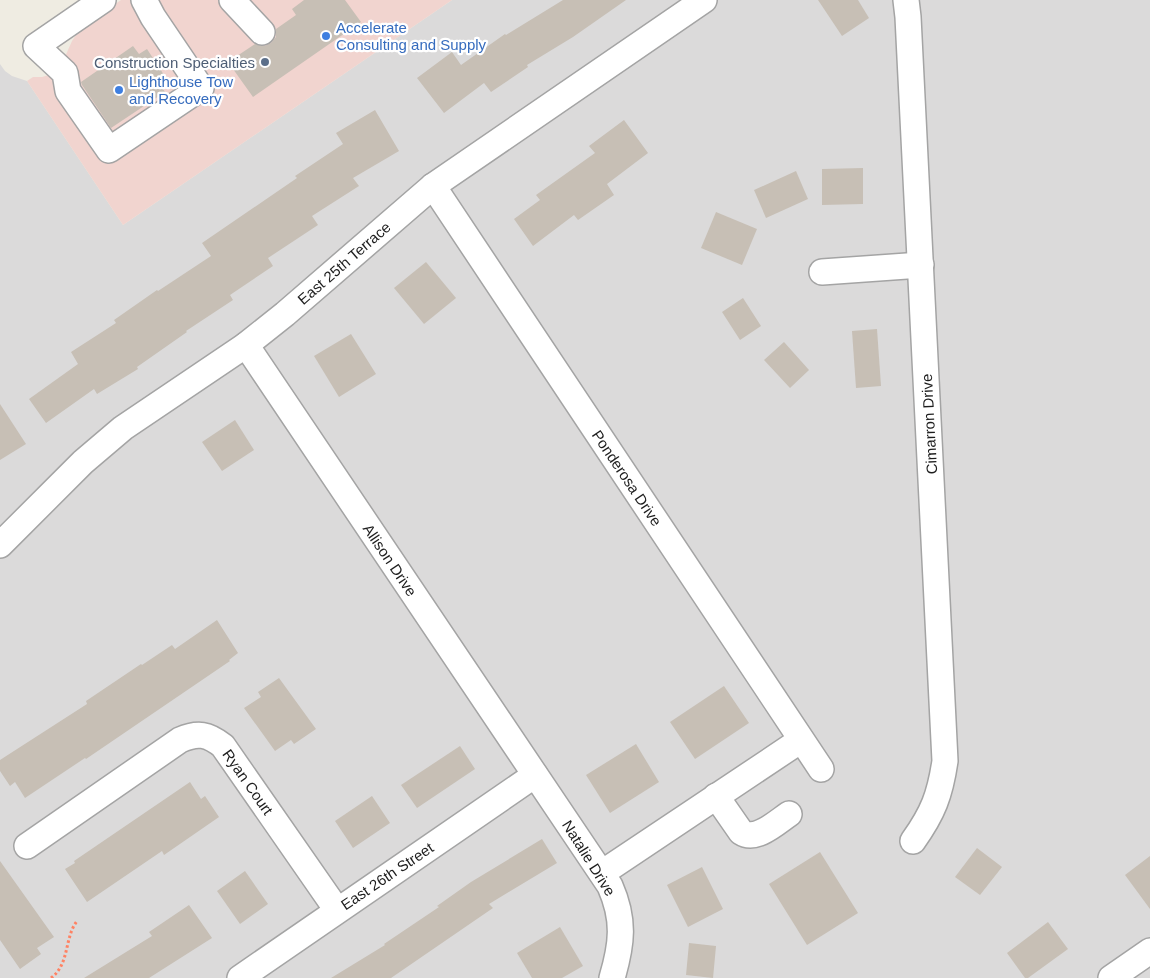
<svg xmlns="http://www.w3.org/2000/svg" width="1150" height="978" viewBox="0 0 1150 978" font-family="Helvetica,sans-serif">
<rect width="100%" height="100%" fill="#efece2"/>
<polygon fill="#dbdada" points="452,0 1150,0 1150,978 0,978 0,64 5,71 12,76 27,81 123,225"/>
<polygon fill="#f1d4cf" points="121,0 452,0 123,225 27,81 33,77 42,77 52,74 64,59 72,41 80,29"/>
<g fill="#c7bfb5">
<polygon points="304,0 345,0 361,22 253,97 228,62 255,44 265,46 271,43 276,37 276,29 296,15 292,9"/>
<polygon points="563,0 626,0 573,37 527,65 528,67 491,92 484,83 444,113 417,78 452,52 461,65 505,34 506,35"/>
<polygon points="818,0 858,0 869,18 842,36"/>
<polygon points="133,46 139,54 147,49 164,75 157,80 165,92 111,128 82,85 81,82"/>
<polygon points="375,110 399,151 353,178 359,186 312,216 318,225 268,258 273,266 230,295 233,300 186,331 187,332 137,367 138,369 97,394 94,389 46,423 29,399 78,364 71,352 116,323 114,320 157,290 158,291 211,256 202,243 297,178 295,176 343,144 336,133"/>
<polygon points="624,120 648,153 607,184 614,195 578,220 574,215 533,246 514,219 540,200 536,195 595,153 589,146"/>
<polygon points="863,168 863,204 822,205 822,169"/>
<polygon points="796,171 808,199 766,218 754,190"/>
<polygon points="716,212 757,229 742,265 701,248"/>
<polygon points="426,262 456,298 424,324 394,288"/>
<polygon points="743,298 761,326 740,340 722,312"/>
<polygon points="877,329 881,386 856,388 852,331"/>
<polygon points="351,334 376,374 339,397 314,356"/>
<polygon points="784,342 809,370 790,388 764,360"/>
<polygon points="0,404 26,444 0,460"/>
<polygon points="235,420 254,450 222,471 202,442"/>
<polygon points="217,620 238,653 229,660 230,661 86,759 85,758 25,798 15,782 10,786 0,771 0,760 87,704 86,701 141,664 142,665 172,645 175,649"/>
<polygon points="279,678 316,729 294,744 291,740 275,751 244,708 261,697 258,692"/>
<polygon points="724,686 749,723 695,759 670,722"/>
<polygon points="636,744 659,782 610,813 586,775"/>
<polygon points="460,746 475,769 417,808 401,785"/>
<polygon points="190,782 201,799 205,796 219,817 164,855 162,851 87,902 65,869 75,863 74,861"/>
<polygon points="372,796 390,823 353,848 335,821"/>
<polygon points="542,839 557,863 489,904 493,908 391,978 331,978 385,945 384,944 439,907 437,906 471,882"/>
<polygon points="977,848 1002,867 980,895 955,877"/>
<polygon points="820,852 858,913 807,945 769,884"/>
<polygon points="1150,856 1150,909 1125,875"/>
<polygon points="0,861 54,937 37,948 41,954 20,969 0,940"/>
<polygon points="702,867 723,909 688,927 667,885"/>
<polygon points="245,871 268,904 240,924 217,891"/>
<polygon points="189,905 212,938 149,978 84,978 152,936 149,932"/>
<polygon points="1048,922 1068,949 1028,978 1025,978 1007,953"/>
<polygon points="560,927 583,966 562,978 532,978 517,953"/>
<polygon points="689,943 716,946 713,978 686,975"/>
</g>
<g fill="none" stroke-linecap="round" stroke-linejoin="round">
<defs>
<g id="minor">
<polyline points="103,0 36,46 65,73 68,91 109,150 201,88 153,17 144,0"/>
<polyline points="232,0 262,32"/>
<path d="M906,0L908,17L945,761C940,795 933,813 913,841"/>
<polyline points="433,186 821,769"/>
<polyline points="822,272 921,265"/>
<path d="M246,345L610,886C625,920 622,944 612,978"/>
<polyline points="0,545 83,462 123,428 246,345 285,314 433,186 704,0"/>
<path d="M716,796L741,832C756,842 776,823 789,814"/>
<path d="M27,846L180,740C198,732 208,734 223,746L337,910"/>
<polyline points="602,873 801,740"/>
<polyline points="240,978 535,775"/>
<polyline points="1111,978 1150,951"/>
</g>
</defs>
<use href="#minor" stroke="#a4a4a4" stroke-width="28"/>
<path stroke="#ff8263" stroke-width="3" stroke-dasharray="2.5 2.5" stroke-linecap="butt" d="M51,978C70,964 64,938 77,921"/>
<use href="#minor" stroke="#fff" stroke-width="25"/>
</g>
<g fill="#3f7fe0" stroke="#fff" stroke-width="2">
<circle cx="326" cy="36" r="5"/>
<circle cx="119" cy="90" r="5"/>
</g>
<circle fill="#5c6f8a" stroke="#fff" stroke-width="2" cx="265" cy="62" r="5"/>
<g text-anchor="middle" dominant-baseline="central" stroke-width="4.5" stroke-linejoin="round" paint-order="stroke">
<g font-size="15" fill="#366cbe" stroke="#fff" text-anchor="start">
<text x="336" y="27">Accelerate<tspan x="336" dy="17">Consulting and Supply</tspan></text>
<text x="129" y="81">Lighthouse Tow<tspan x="129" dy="17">and Recovery</tspan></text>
</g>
<g font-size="15" fill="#4e5e75" stroke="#fff" text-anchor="end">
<text x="255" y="62">Construction Specialties</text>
</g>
<g font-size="15" fill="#1d1d1d" stroke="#fff">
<text transform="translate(344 263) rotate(-41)">East 25th Terrace</text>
<text transform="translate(929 424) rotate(-93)">Cimarron Drive</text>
<text transform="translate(627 478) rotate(56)">Ponderosa Drive</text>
<text transform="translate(390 560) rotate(56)">Allison Drive</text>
<text transform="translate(248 782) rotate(55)">Ryan Court</text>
<text transform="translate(589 858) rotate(58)">Natalie Drive</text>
<text transform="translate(387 876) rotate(-34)">East 26th Street</text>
</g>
</g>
</svg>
